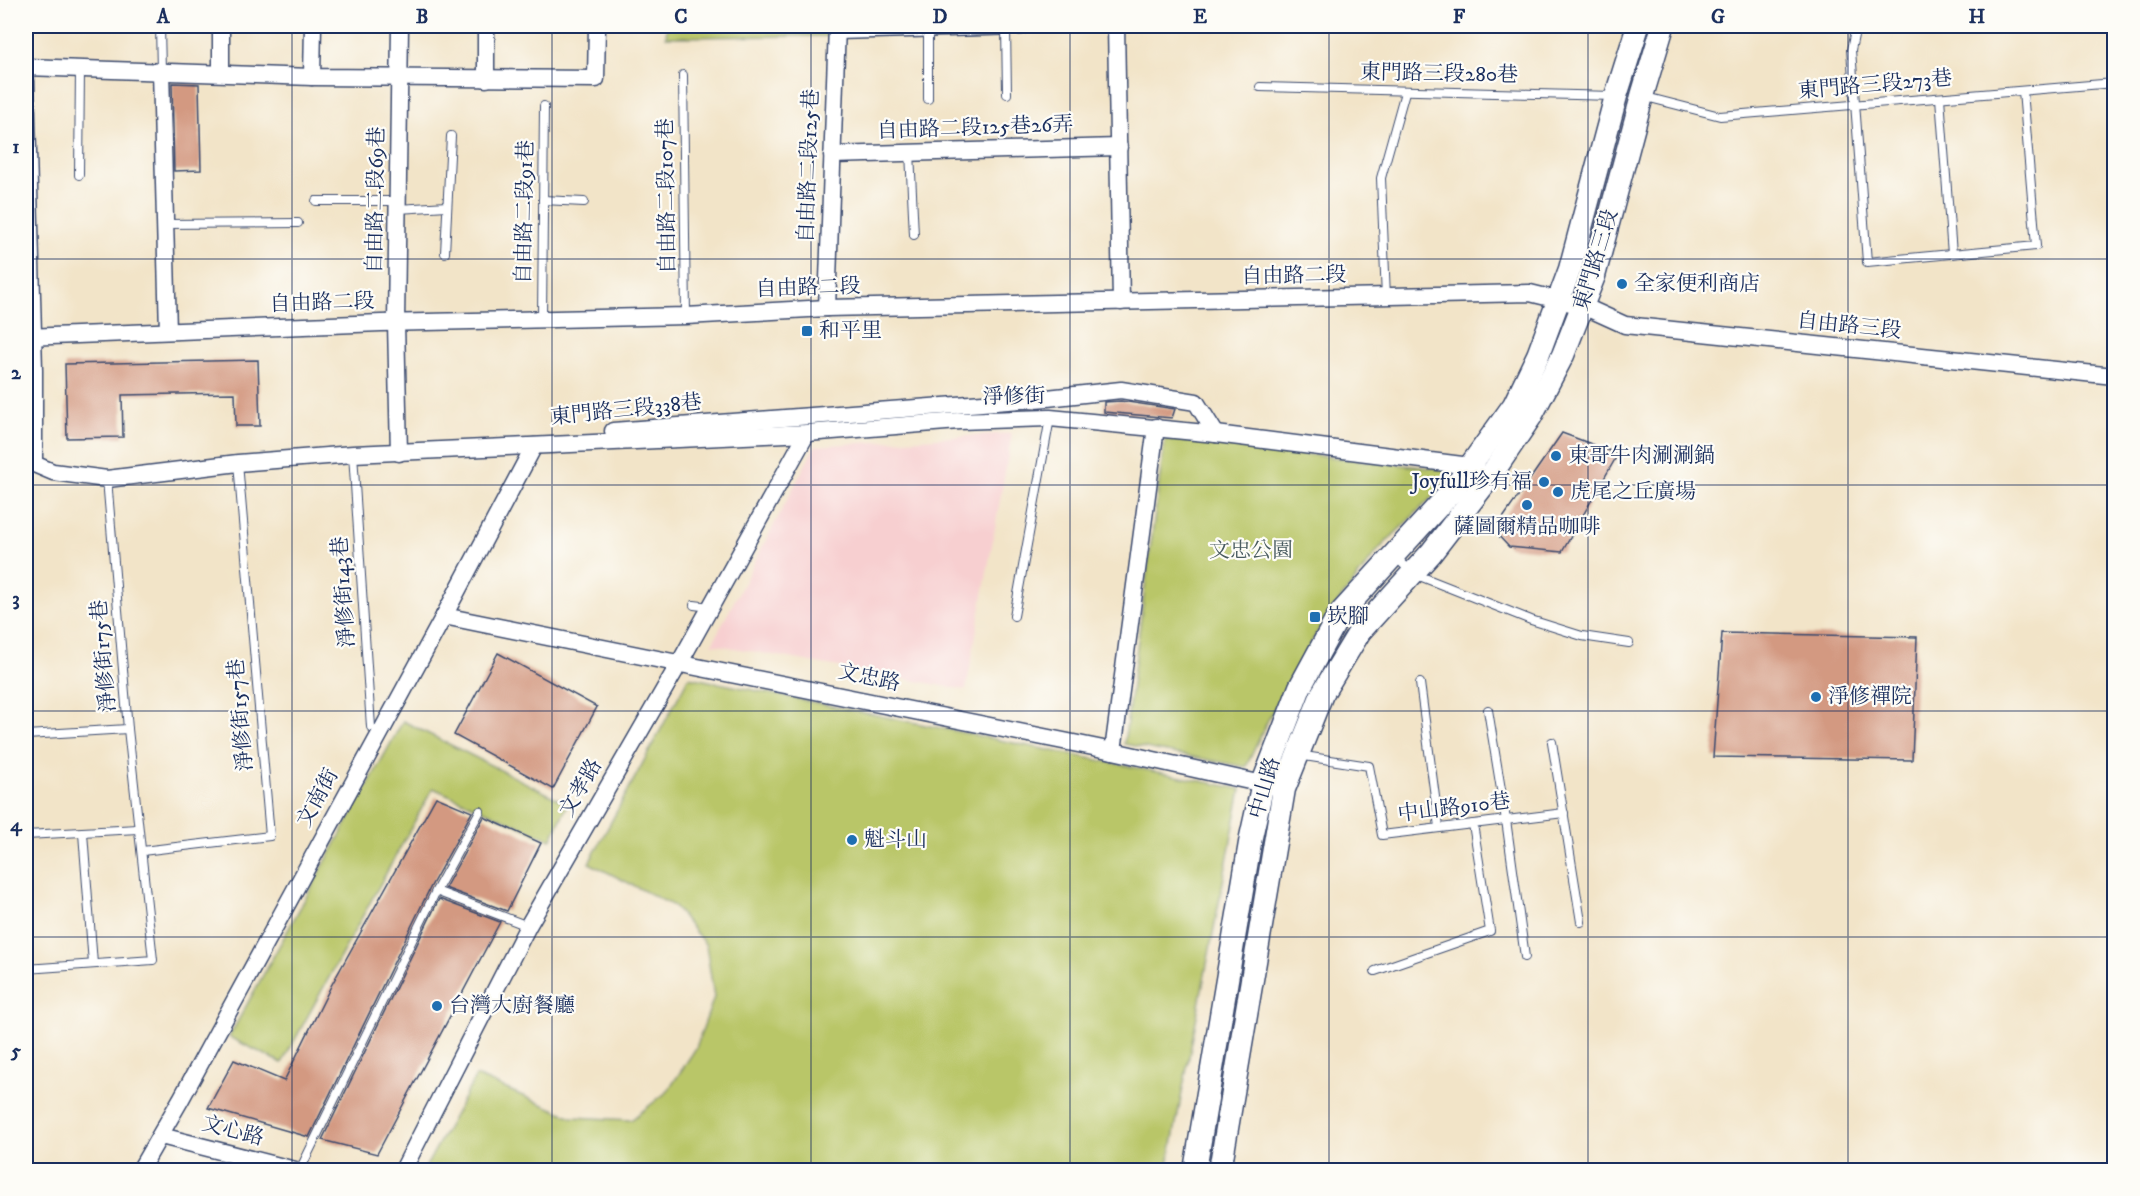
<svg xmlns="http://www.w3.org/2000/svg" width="2140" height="1196" viewBox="0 0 2140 1196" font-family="'IM FELL DW Pica','Noto Serif TC',serif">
<rect width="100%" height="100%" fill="#fdfcf7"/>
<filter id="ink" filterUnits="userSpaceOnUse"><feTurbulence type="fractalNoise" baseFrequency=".0167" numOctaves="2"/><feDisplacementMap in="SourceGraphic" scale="12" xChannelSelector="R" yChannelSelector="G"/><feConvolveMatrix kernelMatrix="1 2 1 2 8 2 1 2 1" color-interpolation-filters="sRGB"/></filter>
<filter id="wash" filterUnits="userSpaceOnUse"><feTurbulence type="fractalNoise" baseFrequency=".008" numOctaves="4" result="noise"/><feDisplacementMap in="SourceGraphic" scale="24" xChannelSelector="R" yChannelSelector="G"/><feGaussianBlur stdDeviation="1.35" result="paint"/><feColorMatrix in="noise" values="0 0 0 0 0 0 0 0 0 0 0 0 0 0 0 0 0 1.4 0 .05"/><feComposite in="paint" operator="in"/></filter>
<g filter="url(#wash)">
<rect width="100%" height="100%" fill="#f2e4c8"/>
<polygon fill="#f7cfd0" points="1012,433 966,690 712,644 815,446"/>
<g fill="#b9c668" stroke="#6a7a63" stroke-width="1.5">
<polygon points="667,26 829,26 828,36 666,37"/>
<polygon points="1165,439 1459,471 1379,549 1323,622 1269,718 1246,767 1124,744"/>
<polygon points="689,677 1241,789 1167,1170 424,1170 476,1076 572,1117 631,1120 668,1091 696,1048 714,997 706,945 674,906 589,863"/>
<polygon points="403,721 568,804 551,840 433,788 282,1063 229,1037"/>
</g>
<g id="blocks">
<g fill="#d39981">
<polygon points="172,83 199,84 201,170 174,171"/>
<polygon points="258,360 260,426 236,426 235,393 122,395 123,437 67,438 65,364"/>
<polygon points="1121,401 1175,409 1172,418 1104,412 1104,402"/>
<polygon points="1562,433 1618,454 1562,552 1509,547 1494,531"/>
<polygon points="1722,633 1917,637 1912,760 1713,757"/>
<polygon points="498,653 597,707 553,789 454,735"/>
<polygon points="436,797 472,812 430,888 309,1137 208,1108 234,1060 284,1081 331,986"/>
<polygon points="484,817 541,843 507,911 445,888"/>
<polygon points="439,899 500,922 377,1154 322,1140"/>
</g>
</g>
</g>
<g filter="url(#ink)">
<use href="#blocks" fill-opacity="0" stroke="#3b4a6e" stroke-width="1.5"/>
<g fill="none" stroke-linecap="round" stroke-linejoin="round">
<defs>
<g id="service">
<polyline points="160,26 161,71"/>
<polyline points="1006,26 1007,94"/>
<polyline points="1856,26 1851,50 1867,262 2036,246 2023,91"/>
<polyline points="928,29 928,99"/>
<polyline points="683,75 686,316"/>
<polyline points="1260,87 1614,96"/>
<polyline points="1642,96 1720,116 2114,83"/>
<polyline points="1940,98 1952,254"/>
<polyline points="910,152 914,235"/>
<polyline points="79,175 80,69"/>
<polyline points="543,200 584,202"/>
<polyline points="316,201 398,201"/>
<polyline points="398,209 447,206"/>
<polyline points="164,224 298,223"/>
<polyline points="445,253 451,136"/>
<polyline points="1386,297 1381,178 1405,92"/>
<polyline points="542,320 544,106"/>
<polyline points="353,454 371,727"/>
<polyline points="1395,556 1412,573 1531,620 1582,636 1629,643"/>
<polyline points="694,605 710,607"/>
<polyline points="1014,616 1050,418"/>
<polyline points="1420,683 1439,827"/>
<polyline points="1488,710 1506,820 1525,957"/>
<polyline points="26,735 128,729"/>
<polyline points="1552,742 1581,922"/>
<polyline points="1298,755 1369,766 1382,835 1564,813"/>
<polyline points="83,833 93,964"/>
<polyline points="26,835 138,829"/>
<polyline points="142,851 270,836 238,463"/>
<polyline points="436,891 528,926"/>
<polyline points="26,969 153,960 128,729 107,479"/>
<polyline points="1375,971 1490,931 1473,824"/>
<polyline points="300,1170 436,891 480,811"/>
</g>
<g id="minor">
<polyline points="486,26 486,79"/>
<polyline points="1116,26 1121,302"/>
<polyline points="837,31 1021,26"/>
<polyline points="26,67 312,77 596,79 597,26"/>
<polyline points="161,71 168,331"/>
<polyline points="221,73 221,26"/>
<polyline points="312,77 313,26"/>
<polyline points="26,78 34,370 34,464 53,472 107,479 238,463 353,454 807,433 959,421 1050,418 1216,434 1470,466 1478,471"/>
<polyline points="832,155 1119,147"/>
<polyline points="827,308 837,26"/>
<polyline points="26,337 381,323 686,316 827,308 1530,293 1583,306 1625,325 2114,376"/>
<polyline points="613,431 1047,398 1121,390 1196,402 1216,434"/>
<polyline points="399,453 396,323 400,26"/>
<polyline points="444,616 1113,751 1272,786"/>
<polyline points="1113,751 1156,427"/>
<polyline points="161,1136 295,1170"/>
<polyline points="140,1170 181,1099 444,616 534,446"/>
<polyline points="403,1170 528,926 680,662 807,433"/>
</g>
<g id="secondary">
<polyline points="1195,1170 1251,837 1263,783 1300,687 1339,615 1453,490 1514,405 1538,355 1570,269 1616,96 1638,26"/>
<polyline points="1220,1170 1284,789 1322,694 1360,631 1431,553 1489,478 1531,416 1563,355 1594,276 1642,96 1663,26"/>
</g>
</defs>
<use href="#service" stroke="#3b4a6e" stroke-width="10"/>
<use href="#minor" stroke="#3b4a6e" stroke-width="19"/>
<use href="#secondary" stroke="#3b4a6e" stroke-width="25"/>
<use href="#service" stroke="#fff" stroke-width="8"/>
<use href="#minor" stroke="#fff" stroke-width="16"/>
<use href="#secondary" stroke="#fff" stroke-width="22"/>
</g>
</g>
<path fill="none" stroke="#1b2f5e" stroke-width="1.5" stroke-opacity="0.55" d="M292,26V1170M552,26V1170M811,26V1170M1070,26V1170M1329,26V1170M1588,26V1170M1848,26V1170M26,259H2114M26,485H2114M26,711H2114M26,937H2114"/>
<g fill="#1f6fb2" stroke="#fdfcf7" stroke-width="2">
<circle cx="1622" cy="284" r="6"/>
<rect x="801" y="325" width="12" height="12" rx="3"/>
<circle cx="1556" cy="456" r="6"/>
<circle cx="1544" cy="482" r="6"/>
<circle cx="1558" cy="492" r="6"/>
<circle cx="1527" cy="505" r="6"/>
<rect x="1309" y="611" width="12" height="12" rx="3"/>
<circle cx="1816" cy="697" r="6"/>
<circle cx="852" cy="840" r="6"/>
<circle cx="437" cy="1006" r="6"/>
</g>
<g text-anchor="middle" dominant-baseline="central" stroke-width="4.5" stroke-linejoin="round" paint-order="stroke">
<g font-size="21" fill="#1b2f5e" stroke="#fdfcf7">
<text transform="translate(1439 74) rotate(1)">東門路三段280巷</text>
<text transform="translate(1875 85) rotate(-5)">東門路三段273巷</text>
<text transform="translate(975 128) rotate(-2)">自由路二段125巷26弄</text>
<text transform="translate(809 166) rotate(-88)">自由路二段125巷</text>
<text transform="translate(667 196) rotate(-91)">自由路二段107巷</text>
<text transform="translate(376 200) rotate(-89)">自由路二段69巷</text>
<text transform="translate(525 212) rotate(-89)">自由路二段91巷</text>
<text transform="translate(1596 260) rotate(-73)">東門路三段</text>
<text transform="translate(1294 276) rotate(-1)">自由路二段</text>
<text transform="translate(808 288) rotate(-2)">自由路二段</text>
<text transform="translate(322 303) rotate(-2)">自由路二段</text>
<text transform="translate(1849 326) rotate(6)">自由路三段</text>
<text transform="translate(1014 397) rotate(-1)">淨修街</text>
<text transform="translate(626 410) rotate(-6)">東門路三段338巷</text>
<text transform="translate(344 592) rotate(-94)">淨修街143巷</text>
<text transform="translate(104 656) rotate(-95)">淨修街175巷</text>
<text transform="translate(869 678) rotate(12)">文忠路</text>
<text transform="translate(241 715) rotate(-95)">淨修街157巷</text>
<text transform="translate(581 788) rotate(-60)">文孝路</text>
<text transform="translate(1265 788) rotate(-74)">中山路</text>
<text transform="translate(318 798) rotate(-61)">文南街</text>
<text transform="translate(1454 808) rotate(-7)">中山路910巷</text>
<text transform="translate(233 1131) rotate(15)">文心路</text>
</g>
<g font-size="21" fill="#1b2f5e" stroke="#fdfcf7" text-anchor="start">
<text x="1634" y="284">全家便利商店</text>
<text x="819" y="331">和平里</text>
<text x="1568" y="456">東哥牛肉涮涮鍋</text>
<text x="1532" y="482" text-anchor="end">Joyfull珍有福</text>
<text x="1570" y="492">虎尾之丘廣場</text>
<text x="1527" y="527" text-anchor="middle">薩圖爾精品咖啡</text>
<text x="1327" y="617">崁腳</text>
<text x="1828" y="697">淨修禪院</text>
<text x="864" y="840">魁斗山</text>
<text x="449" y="1006">台灣大廚餐廳</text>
</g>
<g font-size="21" fill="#4a5c61" stroke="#fdfcf7">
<text x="1251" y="551">文忠公園</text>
</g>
</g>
<rect width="2140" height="1196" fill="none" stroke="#fdfcf7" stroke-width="66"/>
<rect x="33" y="33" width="2074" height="1130" fill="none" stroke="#1b2f5e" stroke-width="2"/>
<g font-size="20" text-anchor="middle" font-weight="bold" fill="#1b2f5e">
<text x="163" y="23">A</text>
<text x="422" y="23">B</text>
<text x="681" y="23">C</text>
<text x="940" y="23">D</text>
<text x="1200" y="23">E</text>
<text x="1459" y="23">F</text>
<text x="1718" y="23">G</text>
<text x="1977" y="23">H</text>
<text x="16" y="153">1</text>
<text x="16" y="379">2</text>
<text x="16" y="605">3</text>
<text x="16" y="831">4</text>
<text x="16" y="1057">5</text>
</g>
</svg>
